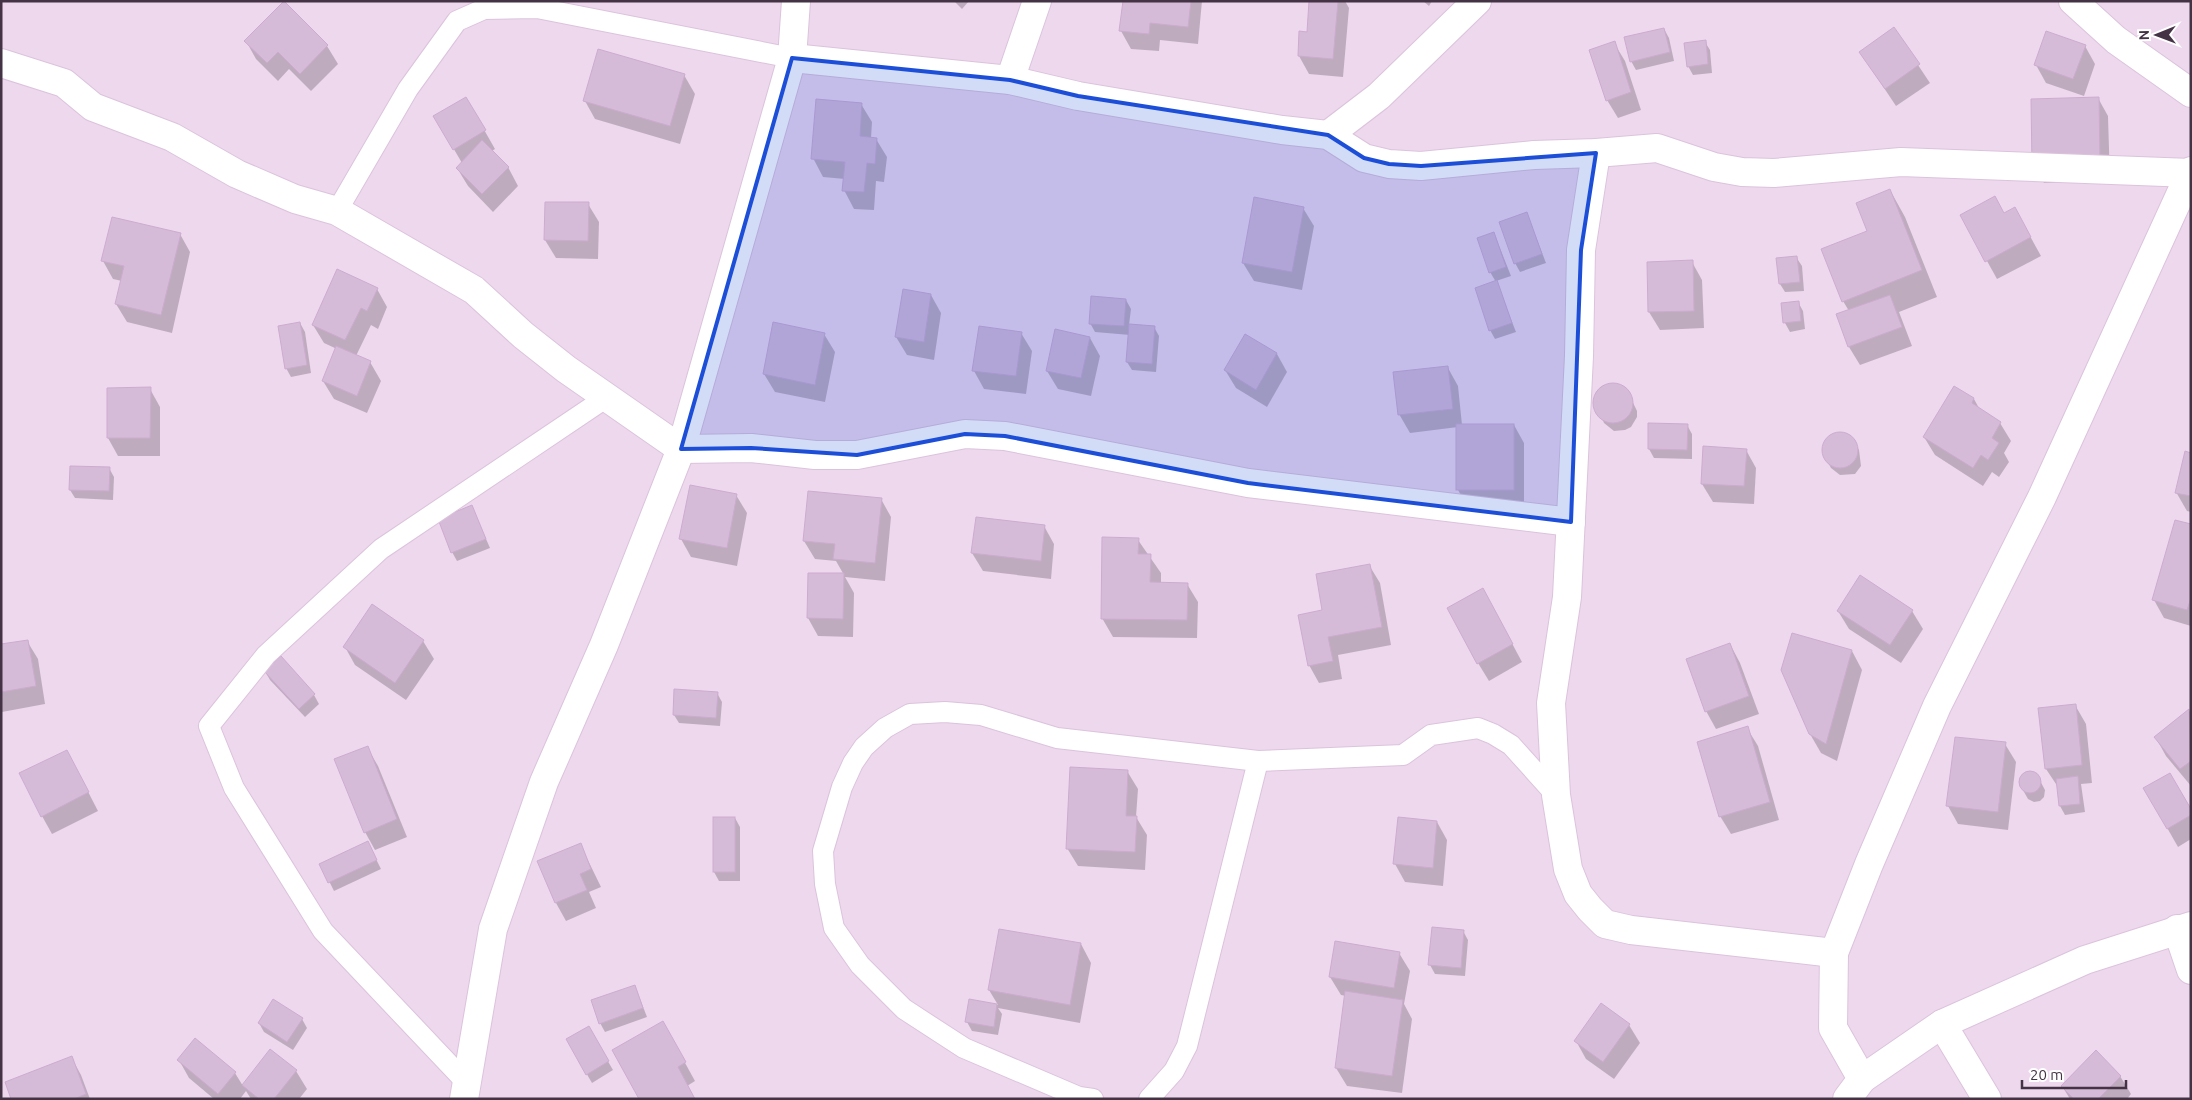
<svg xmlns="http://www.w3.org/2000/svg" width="2192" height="1100" viewBox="0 0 2192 1100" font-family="Ubuntu,sans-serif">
<rect width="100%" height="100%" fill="#f3e3f2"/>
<rect fill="#eed8ee" x="1" y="1" width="2190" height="1098"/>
<g fill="#0003">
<polygon points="954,1 969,1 962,9"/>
<polygon points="1124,1 1202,1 1198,44 1160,40 1159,51 1131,49 1121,31"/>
<polygon points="1311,1 1345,1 1349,8 1343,77 1309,74 1299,56 1308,33"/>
<polygon points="1423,1 1432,1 1429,6"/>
<polygon points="1664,29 1669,38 1674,61 1636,70 1631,61"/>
<polygon points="1894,29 1930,83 1896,106 1860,52"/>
<polygon points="246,41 327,46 338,64 311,91 289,69 278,81 256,59"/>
<polygon points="1705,42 1710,50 1712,73 1693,75 1688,66"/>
<polygon points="1614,43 1625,61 1641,110 1618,118 1607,100"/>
<polygon points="2085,46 2095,64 2084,96 2046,83 2036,65"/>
<polygon points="684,75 695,94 680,144 595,119 585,101"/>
<polygon points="466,98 495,149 492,151 508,167 518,186 493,212 468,186 457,168 462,163 435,117"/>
<polygon points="2098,98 2108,116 2110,181 2044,183 2033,165"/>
<polygon points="861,104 872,122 871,138 876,139 887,157 884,182 876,181 874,210 854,209 844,190 845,179 823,177 813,158"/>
<polygon points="1890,190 1905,217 1937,297 1899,312 1912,346 1860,365 1849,347 1838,315 1849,311 1843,301 1868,232"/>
<polygon points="546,203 588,204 599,222 598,259 556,258 545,240"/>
<polygon points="1303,208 1314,226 1302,290 1254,281 1243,263"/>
<polygon points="1527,214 1546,263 1520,272 1515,263"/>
<polygon points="2004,215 2025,227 2041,256 1997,279 1962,216"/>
<polygon points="1494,233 1511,276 1496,281 1516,332 1495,339 1490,330 1496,282 1490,272"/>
<polygon points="180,234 190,252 172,333 127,322 116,304 122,281 113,279 103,261"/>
<polygon points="1796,257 1802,266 1804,291 1785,292 1780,284"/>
<polygon points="1692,262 1702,280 1704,328 1660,330 1649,312"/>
<polygon points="377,289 387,307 378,329 371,325 356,356 370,362 381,381 367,413 334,399 323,381 337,349 324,343 313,325"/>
<polygon points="931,295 941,313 934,360 907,355 896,337"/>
<polygon points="1126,300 1131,309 1129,325 1154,327 1159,336 1156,372 1132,370 1127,362 1130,335 1095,332 1090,323"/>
<polygon points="1798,302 1803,311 1805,329 1790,332 1785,323"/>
<polygon points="300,323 305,332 311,373 291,377 286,368"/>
<polygon points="1021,333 1032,351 1026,394 984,389 974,371"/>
<polygon points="824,334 835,352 825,402 775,392 764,374"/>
<polygon points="1245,336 1277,354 1287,372 1267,407 1236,388 1225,370"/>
<polygon points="1090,338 1100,356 1091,396 1058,389 1047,371"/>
<polygon points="1448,368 1458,386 1462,425 1514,425 1524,443 1524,508 1468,508 1458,490 1458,427 1410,433 1399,414"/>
<polygon points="1616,384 1627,390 1637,411 1637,417 1631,427 1625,430 1614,431 1604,423 1595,402 1599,390 1610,385"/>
<polygon points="1954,387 1974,399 1980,410 2000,423 2011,441 2004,453 2009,462 1999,477 1992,472 1983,486 1935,455 1924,437"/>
<polygon points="150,389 160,407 160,456 118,456 108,438"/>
<polygon points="1687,425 1692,434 1692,459 1654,458 1649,449"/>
<polygon points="1834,435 1845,435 1854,441 1859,450 1861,466 1855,474 1840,475 1831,468 1826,459 1824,453 1826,442"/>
<polygon points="1746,450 1756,468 1754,504 1713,502 1702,484"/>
<polygon points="2191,454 2191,512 2187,511 2176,492"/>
<polygon points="109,468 114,477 113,500 75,498 70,490"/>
<polygon points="736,495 747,513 737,566 691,557 681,539"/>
<polygon points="881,499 891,517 885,581 845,577 854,593 853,637 818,636 808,618 844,575 836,561 815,559 804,541"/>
<polygon points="472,507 490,548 457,561 452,552"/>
<polygon points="1044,526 1054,544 1051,579 983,571 972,553"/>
<polygon points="2191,526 2191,626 2164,618 2154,600"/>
<polygon points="1138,540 1161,573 1161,583 1187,584 1198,602 1197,638 1113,637 1102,618"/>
<polygon points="1369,565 1380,583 1391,645 1338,655 1342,679 1319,683 1309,665 1324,611"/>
<polygon points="1493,608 1522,662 1489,681 1478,663"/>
<polygon points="1838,611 1912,611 1923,629 1901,663 1849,629"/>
<polygon points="27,641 38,659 45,704 2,712 1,645"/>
<polygon points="423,641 434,659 406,700 355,665 345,647"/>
<polygon points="1730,644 1740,663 1759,714 1716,729 1706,711"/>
<polygon points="1852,651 1862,670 1837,761 1821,753 1810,734"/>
<polygon points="281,658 314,695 319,704 305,717 270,680 265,671"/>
<polygon points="717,693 722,702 720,726 679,723 674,715"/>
<polygon points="2075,705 2086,724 2092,783 2081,784 2085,812 2065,815 2060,806 2058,787 2046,769"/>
<polygon points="2189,711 2191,713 2191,786 2166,756 2156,738"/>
<polygon points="1747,728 1758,746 1779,820 1731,834 1720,816"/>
<polygon points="2005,744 2016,762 2008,830 1958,824 1948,806"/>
<polygon points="367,747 378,766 407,837 375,850 365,832"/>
<polygon points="67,751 98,811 52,834 42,816"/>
<polygon points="1127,771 1138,789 1136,817 1147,835 1145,870 1078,866 1067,848"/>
<polygon points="2031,772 2037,775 2045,790 2044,797 2040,801 2034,802 2028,799 2019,783 2020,778 2025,773"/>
<polygon points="2145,789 2191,811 2191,839 2178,847"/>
<polygon points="735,818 740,827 740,881 719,881 714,872"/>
<polygon points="1437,822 1447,840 1443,886 1405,882 1395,864"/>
<polygon points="580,844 601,887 589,892 596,908 566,921 556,903"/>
<polygon points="372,851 381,869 334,891 321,865"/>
<polygon points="1000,930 1081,944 1091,963 1080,1023 998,1008 1002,1014 998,1035 972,1031 967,1022 970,1001 998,1005 989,990"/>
<polygon points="1463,931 1468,940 1465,976 1435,974 1430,965"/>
<polygon points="1399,953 1410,971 1404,1004 1412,1019 1402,1093 1347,1086 1336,1068 1346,996 1341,995 1330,977"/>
<polygon points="635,986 647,1017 605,1032 600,1023"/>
<polygon points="302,1019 307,1028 293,1050 264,1032 259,1023"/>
<polygon points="1629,1025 1640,1043 1614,1079 1586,1059 1576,1041"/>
<polygon points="588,1027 613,1070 592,1083 567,1040"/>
<polygon points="196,1040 235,1073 243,1086 270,1050 296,1071 307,1089 299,1099 251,1099 246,1091 240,1099 214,1099 189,1078 179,1060"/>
<polygon points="673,1041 695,1081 687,1086 640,1099"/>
<polygon points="71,1057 81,1075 90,1099 13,1099"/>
<polygon points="2120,1076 2131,1094 2127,1099 2070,1099 2062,1086"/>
</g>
<g fill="#d6bbd8" stroke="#cdabd0">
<polygon points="284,1 328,45 300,74 278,52 267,63 244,41"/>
<polygon points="1123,1 1191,1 1188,27 1150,23 1149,34 1119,31"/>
<polygon points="1309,1 1338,1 1333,59 1298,56 1299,31 1307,32"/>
<polygon points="1894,27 1920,64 1885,89 1859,52"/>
<polygon points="1664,28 1670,52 1630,62 1624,37"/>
<polygon points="2046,31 2086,45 2073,79 2034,65"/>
<polygon points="1706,40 1708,64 1687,67 1684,43"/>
<polygon points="1615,41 1631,92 1606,101 1589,50"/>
<polygon points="598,49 685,74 670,126 583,101"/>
<polygon points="466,97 486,130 453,150 433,116"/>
<polygon points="2099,97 2100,163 2032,165 2031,99"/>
<polygon points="816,99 862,103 860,136 877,138 875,164 867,163 864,192 842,191 845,162 811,159"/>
<polygon points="482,140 509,167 482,194 456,168"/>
<polygon points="1890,189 1922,270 1842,302 1821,249 1867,231 1856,203"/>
<polygon points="1995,196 2004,213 2015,207 2031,237 1985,262 1960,215"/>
<polygon points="1254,197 1304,207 1292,272 1242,263"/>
<polygon points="545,202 589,202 588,241 544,240"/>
<polygon points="1527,212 1542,254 1514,264 1499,222"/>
<polygon points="112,217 181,233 161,315 115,304 124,266 101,261"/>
<polygon points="1494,232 1506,267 1489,273 1477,238"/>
<polygon points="1797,256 1800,282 1779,284 1776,258"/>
<polygon points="1693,260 1694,311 1648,312 1647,262"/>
<polygon points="337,269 378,288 367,311 361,308 345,340 312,325"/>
<polygon points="1497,280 1512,323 1489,331 1475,288"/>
<polygon points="903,289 931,294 924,342 895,337"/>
<polygon points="1890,295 1902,327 1848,347 1836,314"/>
<polygon points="1091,296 1126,299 1124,326 1089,324"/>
<polygon points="1799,301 1801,321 1783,323 1781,303"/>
<polygon points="300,322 307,365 285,369 278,326"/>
<polygon points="773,322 825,333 815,385 763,374"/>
<polygon points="1129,324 1155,326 1152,364 1126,362"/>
<polygon points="979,326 1022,332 1016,376 972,371"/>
<polygon points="1055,329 1090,337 1081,378 1046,371"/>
<polygon points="1245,334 1277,353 1256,390 1224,370"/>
<polygon points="336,346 371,361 357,396 322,381"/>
<polygon points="1448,366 1453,409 1398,415 1393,372"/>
<circle cx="1613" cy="403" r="20"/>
<polygon points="1954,386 1974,398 1972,403 2001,422 1992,438 1999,443 1988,460 1981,455 1973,468 1923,437"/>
<polygon points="151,387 150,438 107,438 107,388"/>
<polygon points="1648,423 1688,424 1687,450 1648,449"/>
<rect x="1456" y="424" width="58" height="66"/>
<circle cx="1840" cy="450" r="18"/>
<polygon points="1703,446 1747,449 1744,486 1701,484"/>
<polygon points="2185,451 2191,453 2191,496 2175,493"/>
<polygon points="70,466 110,467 109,491 69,490"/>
<polygon points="690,485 737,494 727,548 679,539"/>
<polygon points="808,491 882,498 875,563 833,559 835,544 803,541"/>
<polygon points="472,505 486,539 451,553 438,519"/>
<polygon points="976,517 1045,525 1041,561 971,553"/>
<polygon points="2175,520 2191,524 2191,598 2187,610 2152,600"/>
<polygon points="1102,537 1139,538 1138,554 1151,554 1150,582 1188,583 1187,620 1101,619"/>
<polygon points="1370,564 1382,627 1328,637 1333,661 1308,666 1298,615 1322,610 1316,574"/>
<polygon points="808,573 844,573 843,619 807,618"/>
<polygon points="1860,575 1913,610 1890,645 1837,611"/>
<polygon points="1483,588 1513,644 1477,664 1447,608"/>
<polygon points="372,604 424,640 395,683 343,647"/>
<polygon points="1792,633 1852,650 1826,744 1809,734 1781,670"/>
<polygon points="28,640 36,686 1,692 1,644"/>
<polygon points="1730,643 1749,696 1705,712 1686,659"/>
<polygon points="281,656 315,694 299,709 264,671"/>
<polygon points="674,689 718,692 716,718 673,715"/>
<polygon points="2076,704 2082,765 2045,769 2038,708"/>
<polygon points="2189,709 2191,761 2180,769 2154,737"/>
<polygon points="1748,726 1770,802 1719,817 1697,742"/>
<polygon points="1955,737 2006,742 1998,812 1946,806"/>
<polygon points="368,746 397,819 364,833 334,759"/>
<polygon points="67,750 89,792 41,817 19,773"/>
<polygon points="1070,767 1128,770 1126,816 1137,816 1135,852 1066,849"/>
<circle cx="2030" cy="782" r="11"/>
<polygon points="2170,773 2191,809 2191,815 2167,829 2143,788"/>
<polygon points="2078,776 2080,804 2059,806 2056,779"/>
<rect x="713" y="817" width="22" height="55"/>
<polygon points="1398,817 1437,821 1433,868 1393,864"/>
<polygon points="368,841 377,860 328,883 319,864"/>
<polygon points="581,843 591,869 580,874 587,890 555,903 537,861"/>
<polygon points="1432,927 1464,930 1461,968 1428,965"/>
<polygon points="999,929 1081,943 1070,1005 988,990"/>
<polygon points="1335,941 1400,952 1394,988 1329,977"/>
<polygon points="635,985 643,1008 599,1024 591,1000"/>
<polygon points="1345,991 1403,1000 1392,1076 1335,1068"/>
<polygon points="273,999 303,1018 287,1042 258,1023"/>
<polygon points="969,999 997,1004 994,1027 965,1022"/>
<polygon points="1601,1003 1630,1024 1603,1062 1574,1041"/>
<polygon points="663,1021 686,1062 678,1067 695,1099 639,1099 612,1050"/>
<polygon points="589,1026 609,1061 586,1075 566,1039"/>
<polygon points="195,1038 236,1072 218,1094 177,1060"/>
<polygon points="270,1049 297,1070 274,1099 259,1099 242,1085"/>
<polygon points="2096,1050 2121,1076 2098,1099 2074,1099 2061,1086"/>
<polygon points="72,1056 86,1094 74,1099 11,1099 5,1082"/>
</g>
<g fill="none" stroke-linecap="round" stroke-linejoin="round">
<defs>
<g id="service">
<polyline points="337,211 408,89 457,21 484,9 537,8 792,58"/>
<polyline points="465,1081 323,931 234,788 209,726 266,655 381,549 607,397"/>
<polyline points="1093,1099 1079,1097 964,1048 904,1009 860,965 834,928 825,884 823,851 842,787 853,763 864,747 885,728 910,714 945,712 981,715 1057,738 1258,761 1403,755 1431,735 1478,728 1493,734 1511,745 1556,795"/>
<polyline points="1149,1099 1174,1071 1187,1046 1258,761"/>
</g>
<g id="minor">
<polyline points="2073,1 2116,40 2191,93"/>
<polyline points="792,58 1010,80 1078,96 1282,130 1328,135 1364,158 1389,164 1421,166 1534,155 1596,153 1657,148 1714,167 1742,172 1774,173 1901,162 2191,173"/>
<polyline points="1,63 64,83 93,107 172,137 237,174 295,199 337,211 474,290 523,335 566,369 681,449 751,448 815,455 857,455 965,434 1005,436 1248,483 1571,522"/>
<polyline points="1010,80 1037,1"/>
<polyline points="1328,135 1379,96 1477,1"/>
<polyline points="1596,153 1581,250 1579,356 1567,597 1551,703 1556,795 1568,869 1578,894 1590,909 1605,924 1631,930 1834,953"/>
<polyline points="2177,929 2191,970"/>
<polyline points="1942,1024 1987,1099"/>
<polyline points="1862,1079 1833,1028 1834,953 1869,864 1937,706 2042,497 2191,171"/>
<polyline points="464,1099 493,929 544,782 604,645 681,449 792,58 796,1"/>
<polyline points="1847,1099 1862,1079 1942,1024 2085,960 2191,926"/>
</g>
</defs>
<use href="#service" stroke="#dcc3dc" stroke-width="22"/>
<use href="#minor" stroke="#dcc3dc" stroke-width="30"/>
<use href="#service" stroke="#fff" stroke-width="20"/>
<use href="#minor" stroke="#fff" stroke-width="28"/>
</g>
<path fill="#1d4ed8" fill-opacity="0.2" stroke="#1d4ed8" stroke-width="4" stroke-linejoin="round" d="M792,58L1010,80L1078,96L1328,135L1364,158L1389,164L1421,166L1596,153L1581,250L1571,522L1248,483L1005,436L965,434L857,455L751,448L681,449Z"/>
<rect width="2192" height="1100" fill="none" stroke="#433345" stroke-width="5"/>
<g transform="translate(2157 35) rotate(269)" stroke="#ffffff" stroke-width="4" paint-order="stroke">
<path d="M0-4L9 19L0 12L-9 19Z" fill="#433345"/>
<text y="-8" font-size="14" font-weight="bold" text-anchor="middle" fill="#433345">N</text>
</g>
<path d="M2022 1080v8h104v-8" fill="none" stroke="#433345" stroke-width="2.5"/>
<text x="2030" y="1080" font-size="15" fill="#433345" stroke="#ffffff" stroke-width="4" paint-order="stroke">20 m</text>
</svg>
